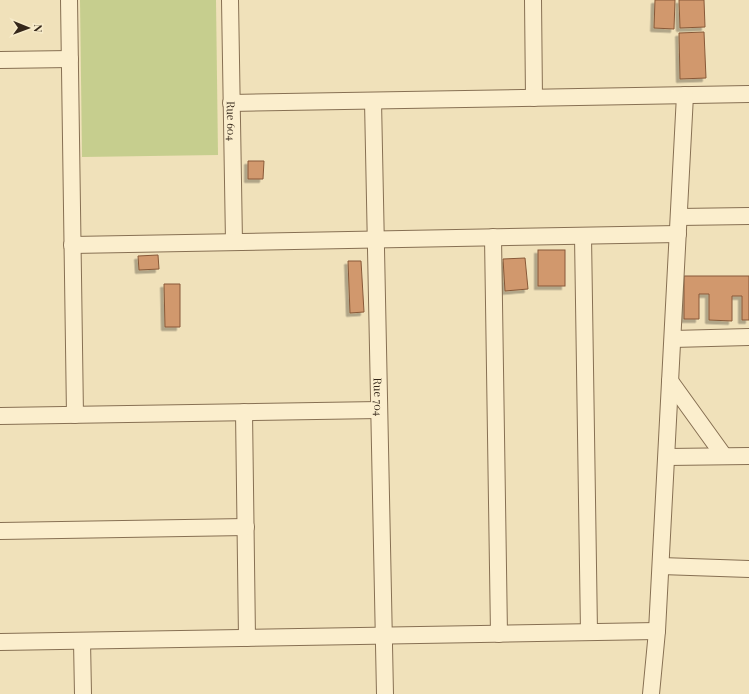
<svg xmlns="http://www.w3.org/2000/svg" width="749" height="694" viewBox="0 0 749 694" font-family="'Playfair Display',serif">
<defs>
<filter id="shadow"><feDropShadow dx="-3.5" dy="3.5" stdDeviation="0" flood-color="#0004"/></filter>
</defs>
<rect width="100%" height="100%" fill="#f0e1ba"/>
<polygon fill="#c6ce8e" points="80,0 216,0 218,155 82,157"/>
<g fill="#d1986d" stroke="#885938" filter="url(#shadow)">
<polygon points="655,0 675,0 674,29 654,28"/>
<polygon points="679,0 704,0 705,27 680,28"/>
<polygon points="704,32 706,78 680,79 679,33"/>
<polygon points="248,161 264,161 263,179 248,179"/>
<rect x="538" y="250" width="27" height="36"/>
<polygon points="158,255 159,269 139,270 138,256"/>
<polygon points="525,258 528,289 505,291 503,259"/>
<polygon points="348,261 361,261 364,312 350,313"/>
<polygon points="684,276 749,276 749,320 742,320 742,296 732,296 732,321 709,320 709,294 699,294 699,319 684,319"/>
<polygon points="164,284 180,284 180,327 165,327"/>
</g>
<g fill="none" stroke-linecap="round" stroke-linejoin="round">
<defs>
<g id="minor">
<polyline points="69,0 75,415"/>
<path id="s1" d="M230,0L234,242"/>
<polyline points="533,0 534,98"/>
<polyline points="0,60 70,59"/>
<path id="s2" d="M373,101L385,694"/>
<polyline points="231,103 749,94"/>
<polyline points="679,217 749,216"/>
<polyline points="583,236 589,632"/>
<polyline points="493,237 499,634"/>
<polyline points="72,245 678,234"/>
<polyline points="673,339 749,337"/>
<polyline points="670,381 724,456"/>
<polyline points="244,412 247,638"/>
<polyline points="0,416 379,410"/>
<polyline points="667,457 749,456"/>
<polyline points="0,531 246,527"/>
<polyline points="661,566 749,569"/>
<polyline points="82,641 83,694"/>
<polyline points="0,642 657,631"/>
<polyline points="651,694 657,631 685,95"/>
</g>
</defs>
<use href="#minor" stroke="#877053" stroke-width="18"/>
<use href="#minor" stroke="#fbeecd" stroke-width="16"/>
</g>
<g text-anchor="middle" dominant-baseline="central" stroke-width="4" stroke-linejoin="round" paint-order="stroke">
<g font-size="11" fill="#35271a" stroke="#f7ebca">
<text stroke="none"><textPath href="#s1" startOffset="121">Rue 604</textPath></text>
<text stroke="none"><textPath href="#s2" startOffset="296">Rue 704</textPath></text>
</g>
</g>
<g transform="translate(28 28) rotate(91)" stroke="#f7ebca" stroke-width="3" paint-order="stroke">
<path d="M0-3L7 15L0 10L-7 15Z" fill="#35271a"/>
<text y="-6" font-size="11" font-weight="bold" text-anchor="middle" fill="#35271a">N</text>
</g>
</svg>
